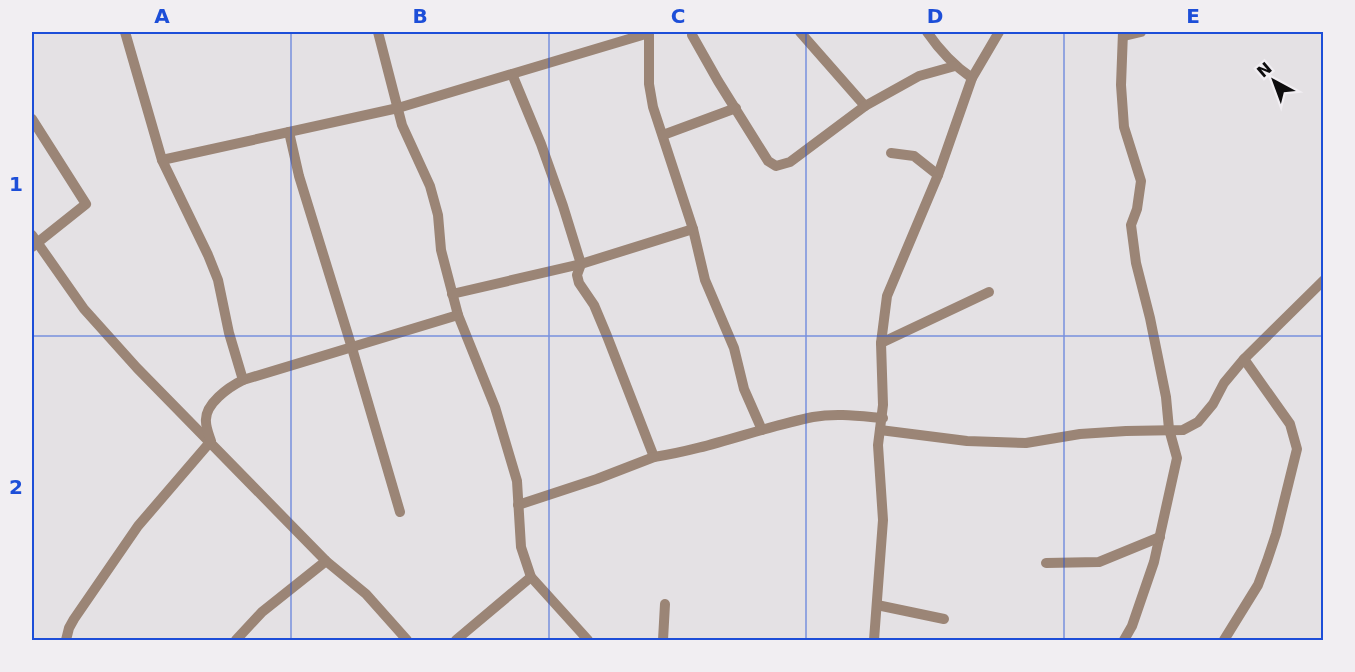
<svg xmlns="http://www.w3.org/2000/svg" width="1355" height="672" viewBox="0 0 1355 672" font-family="'DejaVu Sans',sans-serif">
<rect width="100%" height="100%" fill="#e4e1e4"/>
<g fill="none" stroke-linecap="round" stroke-linejoin="round">
<g stroke="#9b8576" stroke-width="10">
<polyline points="378,32 402,125 430,186 438,215 441,250 458,315 495,407 517,481 521,547 531,577 588,640"/>
<polyline points="649,32 649,84 653,107 693,229 705,280 734,348 744,389 762,430"/>
<polyline points="800,32 865,106"/>
<path d="M927,32C940,51 953,65 972,78"/>
<polyline points="1123,32 1121,85 1124,127 1141,181 1137,209 1131,225 1136,263 1150,318 1166,397 1169,429 1177,458 1154,562 1132,626 1124,640"/>
<polyline points="692,35 718,81 768,161 776,166 790,162 865,106 919,76 955,66"/>
<polyline points="1124,36 1141,32"/>
<path d="M512,74L541,144L563,206L581,264L577,275L579,283L594,305L607,336L654,457C708,449 759,428 813,417C836,413 859,416 883,418"/>
<polyline points="32,119 86,204 32,247"/>
<polyline points="289,132 299,176 352,348 400,512"/>
<polyline points="663,135 736,108"/>
<polyline points="891,153 914,156 938,175"/>
<polyline points="162,160 398,108 649,33"/>
<polyline points="32,235 84,309 137,368 326,561 366,594 407,640"/>
<polyline points="452,294 581,264 693,229"/>
<polyline points="881,343 989,292"/>
<polyline points="243,380 458,315"/>
<polyline points="880,430 967,441 1026,443 1080,434 1126,431 1183,430 1198,422 1213,404 1224,383 1244,359 1324,280"/>
<polyline points="518,505 597,479 654,457"/>
<polyline points="1046,563 1099,562 1160,537"/>
<polyline points="877,605 944,619"/>
<path d="M66,640L69,628L74,619L138,526L211,441C209,435 206,428 206,422C204,404 229,387 243,380L229,333L218,280L208,255L162,160L125,32"/>
<polyline points="236,640 262,612 326,561"/>
<polyline points="456,640 531,577"/>
<polyline points="663,640 665,604"/>
<polyline points="874,640 883,520 878,445 883,405 881,343 887,296 938,175 972,78 999,32"/>
<polyline points="1224,640 1258,585 1267,561 1276,534 1297,449 1290,424 1244,359"/>
</g>
</g>
<path fill="none" stroke="#1d4ed8" stroke-width="1.5" stroke-opacity="0.55" d="M291,32V640M549,32V640M806,32V640M1064,32V640M32,336H1324"/>
<rect width="1355" height="672" fill="none" stroke="#f1eef2" stroke-width="66"/>
<g transform="translate(1274 81) rotate(319)" stroke="#f1eef2" stroke-width="4.5" paint-order="stroke">
<path d="M0-4.5L10 22L0 15L-10 22Z" fill="#0e0d0e"/>
<text y="-9" font-size="16" font-weight="bold" text-anchor="middle" fill="#0e0d0e">N</text>
</g>
<rect x="33" y="33" width="1289" height="606" fill="none" stroke="#1d4ed8" stroke-width="2"/>
<g font-size="20" text-anchor="middle" font-weight="bold" fill="#1d4ed8">
<text x="162" y="23">A</text>
<text x="420" y="23">B</text>
<text x="678" y="23">C</text>
<text x="935" y="23">D</text>
<text x="1193" y="23">E</text>
<text x="16" y="191">1</text>
<text x="16" y="494">2</text>
</g>
</svg>
